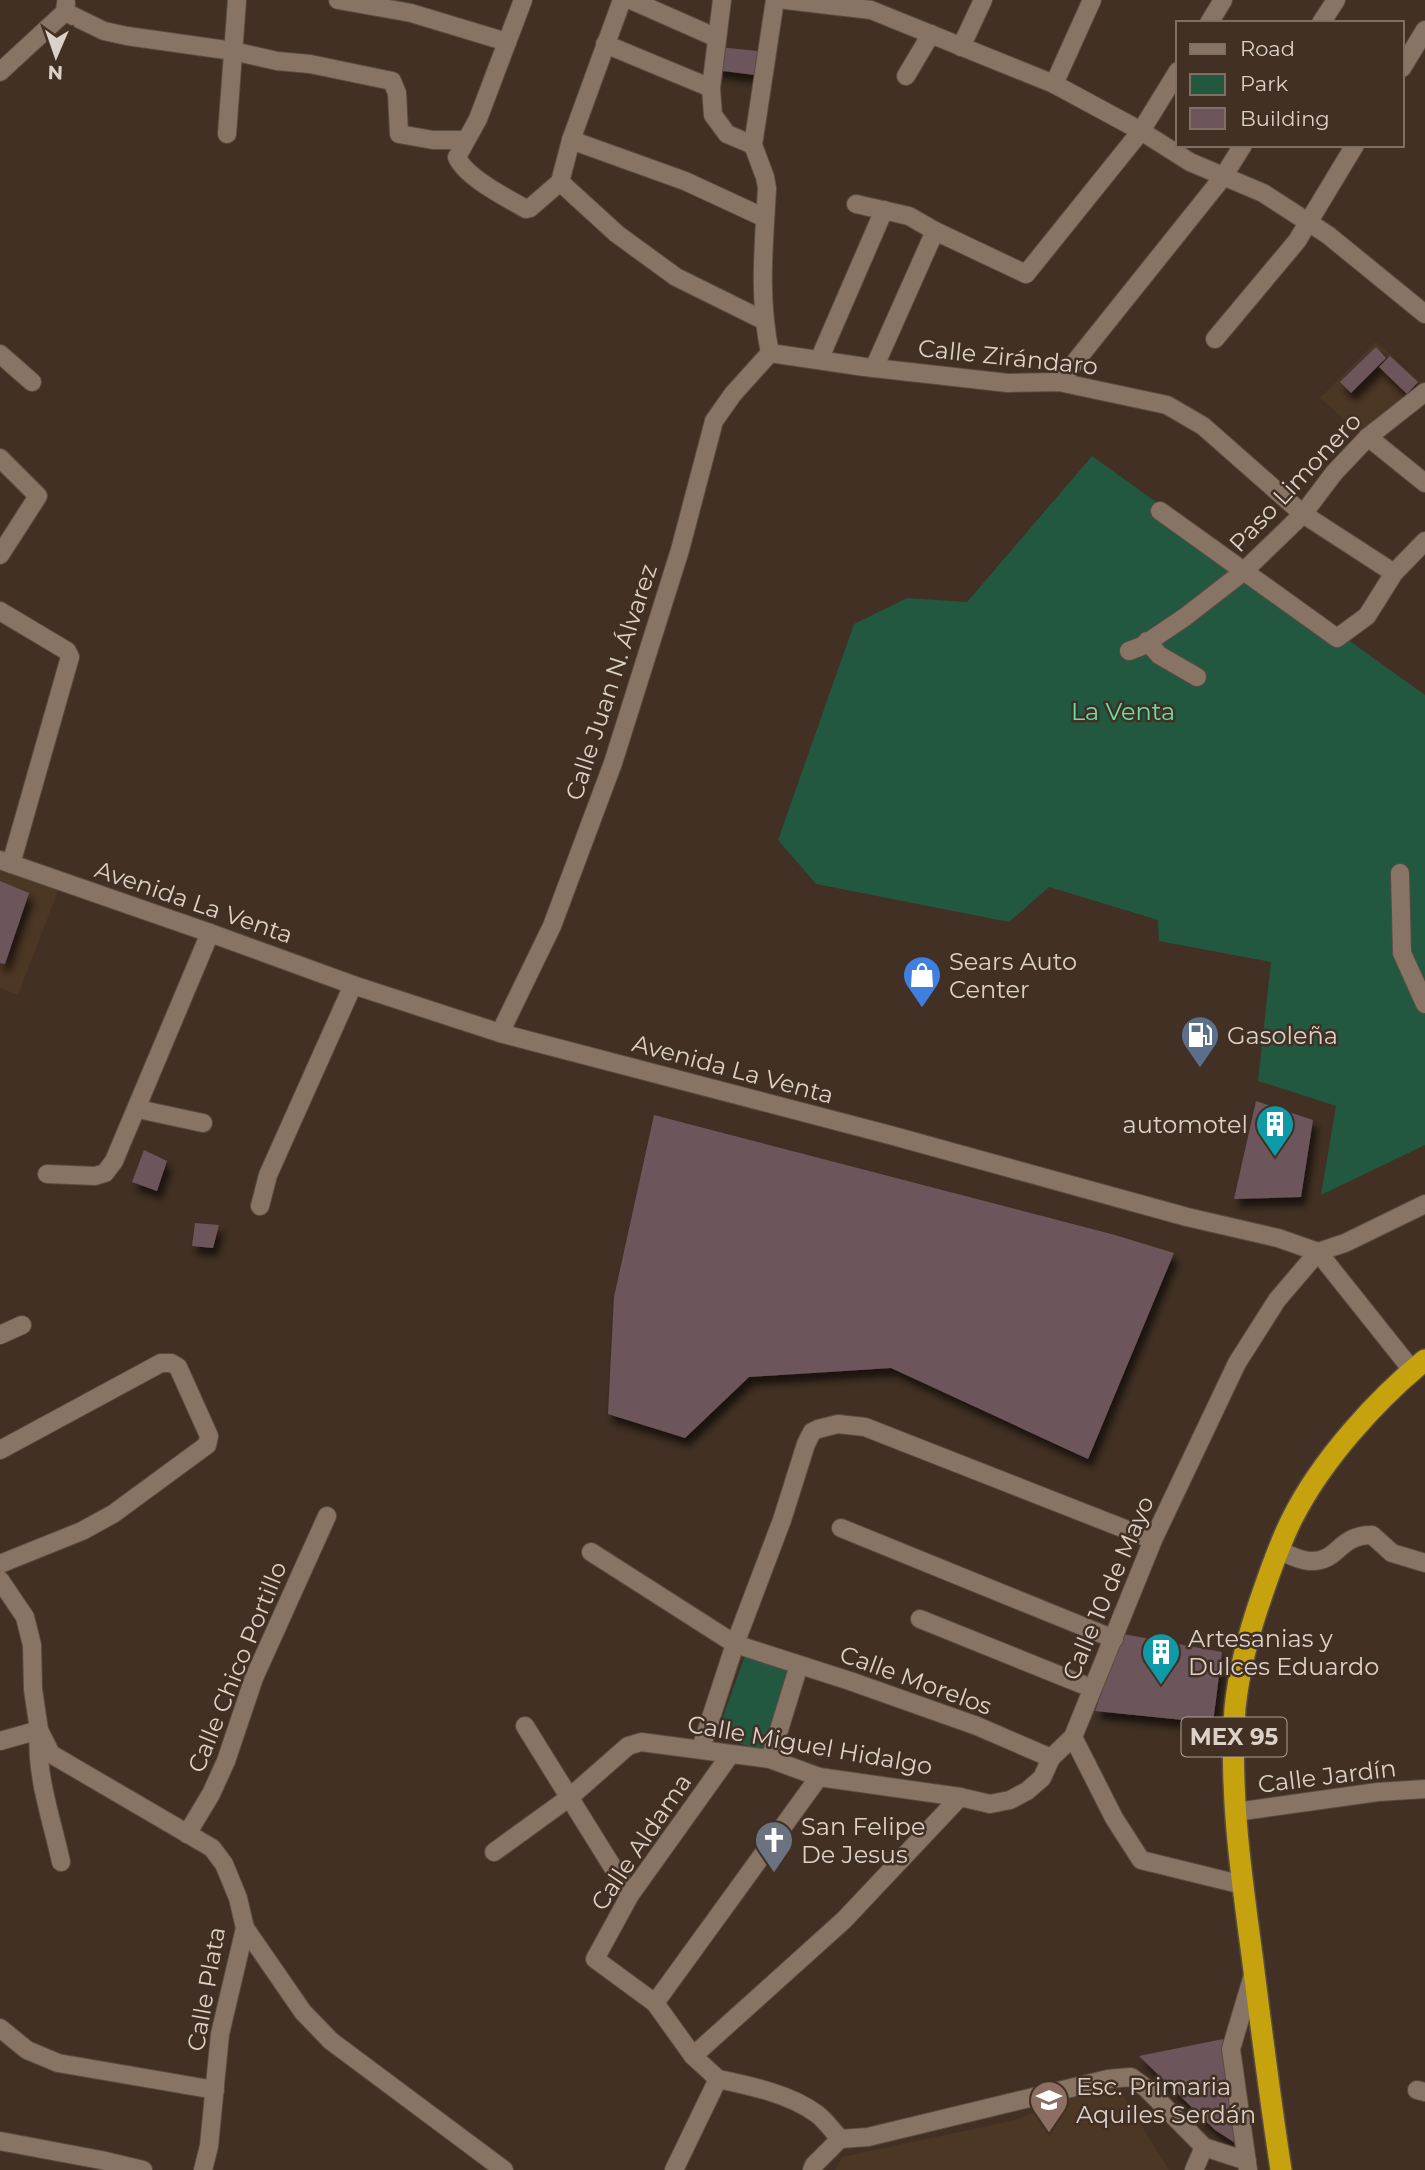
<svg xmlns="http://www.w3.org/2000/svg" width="1425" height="2170" viewBox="0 0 1425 2170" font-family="Montserrat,sans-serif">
<defs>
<filter id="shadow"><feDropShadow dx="4.5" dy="8" stdDeviation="3.5" flood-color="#0009"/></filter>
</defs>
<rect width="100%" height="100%" fill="#413023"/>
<g fill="#4c3624">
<polygon points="1376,342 1424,384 1364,436 1320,398"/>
<polygon points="0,869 58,891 18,995 0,988"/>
<polygon points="1104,2084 1117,2085 1169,2170 835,2170 842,2157 1015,2120"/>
</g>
<g fill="#225740">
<polygon points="1092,456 1425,695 1425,1145 1321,1195 1336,1106 1258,1081 1271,962 1159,941 1158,920 1049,887 1009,922 816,884 778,840 854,624 907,598 967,602"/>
<polygon points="746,1653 789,1672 765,1751 716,1736"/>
</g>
<g fill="#6d555c" filter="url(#shadow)">
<polygon points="718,47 758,51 755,75 715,70"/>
<polygon points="1376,347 1386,358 1351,393 1340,382"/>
<polygon points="1390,356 1418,382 1407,394 1379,367"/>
<polygon points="0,881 29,893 5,964 0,963"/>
<polygon points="1256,1101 1313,1120 1301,1197 1234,1199"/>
<polygon points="654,1115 1115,1235 1174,1253 1088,1459 891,1368 749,1377 685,1438 608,1414 614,1297"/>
<polygon points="144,1150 167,1161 157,1191 132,1182"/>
<polygon points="195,1223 219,1225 213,1248 192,1246"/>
<polygon points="1123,1634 1222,1652 1213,1723 1095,1711"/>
<polygon points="1223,2039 1235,2143 1215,2130 1139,2056"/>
</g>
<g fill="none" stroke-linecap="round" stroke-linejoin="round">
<defs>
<g id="street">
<polyline points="338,0 411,13 507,42"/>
<path d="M523,0L478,119L457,157C465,177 507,198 526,209L530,208L560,182L571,140L622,0"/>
<polyline points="631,0 717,38"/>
<polyline points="722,0 711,88 713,115 727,134 753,145"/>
<polyline points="786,0 871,10 1054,84 1141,131 1190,162 1263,193 1328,235 1425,314"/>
<polyline points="65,12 104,31 127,36 233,51 277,61 310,64 392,81 397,93 399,134 433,140 465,140"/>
<polyline points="1209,23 1223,0"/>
<polyline points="1321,23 1336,0"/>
<polyline points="605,44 711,88"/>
<polyline points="961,47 983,0"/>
<polyline points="1402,68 1425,30"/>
<polyline points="0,72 65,12 66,3"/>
<polyline points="906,76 931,34"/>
<polyline points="1054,84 1092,0"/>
<polyline points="227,134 237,0"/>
<polyline points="571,140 685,181 765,218"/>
<polyline points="560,182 617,234 676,277 763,320"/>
<polyline points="856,204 909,216 935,231 1026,274 1141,131 1178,71"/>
<polyline points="1215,339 1297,241 1355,145"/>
<polyline points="770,353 865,367 1008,383 1059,382 1167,405 1203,426 1303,514 1394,573"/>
<path d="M770,353C758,296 764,245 767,188L765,177L753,145L775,0"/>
<polyline points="0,354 32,382"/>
<polyline points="819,360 884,210"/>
<polyline points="874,368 935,231"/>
<polyline points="1059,382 1223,177 1243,145"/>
<polyline points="1368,437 1425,483"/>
<polyline points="0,458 38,496 0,555"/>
<polyline points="1160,511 1337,638 1367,616 1394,573 1425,541"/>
<polyline points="0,611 67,651 70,657 11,864"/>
<polyline points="1147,641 1159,655 1197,677"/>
<polyline points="1129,651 1142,646 1185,617 1243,572 1303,514 1334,473 1368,437 1425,392"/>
<polyline points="1400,873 1402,953 1425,1004"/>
<polyline points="500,1033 552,926 613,763 680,550 714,421 733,394 770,353"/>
<polyline points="138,1109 203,1123"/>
<polyline points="47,1174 95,1176 105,1173 114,1161 210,933"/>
<polyline points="260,1206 268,1175 353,985"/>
<polyline points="0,1335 22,1325"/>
<polyline points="0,1450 161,1363 171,1363 178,1367 209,1436 207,1445 113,1514 82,1531 0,1564"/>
<polyline points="841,1528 1114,1639"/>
<path d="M1278,1550C1287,1554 1298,1560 1309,1561C1339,1563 1337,1535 1372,1535L1392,1553L1425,1563"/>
<polyline points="591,1552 735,1644 850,1681 977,1726 1051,1758 1073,1737"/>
<polyline points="0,1580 25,1617 32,1645 33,1689 39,1730 51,1754 212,1848 224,1864 238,1898 245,1928 220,2034 209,2146 203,2170"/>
<polyline points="920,1619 1091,1688"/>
<polyline points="525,1726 630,1895"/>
<path d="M0,1741L39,1730C35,1774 52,1820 61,1862"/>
<polyline points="701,1748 735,1644 782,1520 806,1444 812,1432 818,1429 838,1424 865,1427 1153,1540"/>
<polyline points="770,1759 799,1665"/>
<polyline points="1236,1812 1378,1792 1425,1789"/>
<polyline points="187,1834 211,1794 226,1761 254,1678 327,1516"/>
<polyline points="494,1852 570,1797 628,1746 641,1742 770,1759 819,1777 960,1797 990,1804 1010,1800 1027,1791 1042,1778 1051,1758"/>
<polyline points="1243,1885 1141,1860 1114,1818 1073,1737 1153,1540 1237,1363 1277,1300 1318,1252 1345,1243 1425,1204"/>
<polyline points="245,1928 303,2012 331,2041 504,2170"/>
<polyline points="655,2003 819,1777"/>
<polyline points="0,2028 27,2050 58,2063 215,2090"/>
<polyline points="693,2056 844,1920 960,1797"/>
<polyline points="718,2079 693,2056 655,2003 595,1959 630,1895 730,1755"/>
<path d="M718,2079C751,2086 790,2094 817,2114C826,2121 833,2131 840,2139"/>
<polyline points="1417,2090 1425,2092"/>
<polyline points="840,2139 868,2137 1108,2079 1131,2077 1146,2088 1204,2147 1247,2161"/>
<polyline points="0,2141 101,2160 143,2170"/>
<polyline points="674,2170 718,2079"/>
<polyline points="812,2170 814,2165 840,2139"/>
<polyline points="1194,2170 1204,2147"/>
<polyline points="1248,2170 1231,2049 1253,1975"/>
</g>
<polyline id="secondary" points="0,860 210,933 353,985 500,1033 890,1135 1187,1217 1278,1238 1318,1252 1412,1370"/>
<path id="highway" d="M1281,2170C1270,2099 1261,2027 1252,1955C1241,1874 1229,1790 1235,1708C1239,1669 1249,1632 1262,1595C1271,1569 1280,1542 1293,1517C1322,1460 1376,1400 1425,1360"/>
</defs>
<use href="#street" stroke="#5a4c41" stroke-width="20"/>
<use href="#secondary" stroke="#5a4c41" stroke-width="20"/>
<use href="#highway" stroke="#5a4c41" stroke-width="24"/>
<use href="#street" stroke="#887465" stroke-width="18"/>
<use href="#secondary" stroke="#887465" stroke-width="18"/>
<use href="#highway" stroke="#c5a20e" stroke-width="21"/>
</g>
<defs>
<symbol id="shop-pin" viewBox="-11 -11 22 30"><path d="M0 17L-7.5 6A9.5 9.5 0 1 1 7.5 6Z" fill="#3f7fe0" stroke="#413023"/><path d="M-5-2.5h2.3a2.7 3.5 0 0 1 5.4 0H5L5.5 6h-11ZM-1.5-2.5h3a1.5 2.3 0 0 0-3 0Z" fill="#fff"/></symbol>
<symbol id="fuel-pin" viewBox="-11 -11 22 30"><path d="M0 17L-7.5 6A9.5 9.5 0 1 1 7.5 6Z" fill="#5c6f8a" stroke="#413023"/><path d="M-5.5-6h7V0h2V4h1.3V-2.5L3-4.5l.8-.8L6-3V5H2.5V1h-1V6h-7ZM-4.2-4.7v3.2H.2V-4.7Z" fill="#fff"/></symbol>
<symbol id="building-pin" viewBox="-11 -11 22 30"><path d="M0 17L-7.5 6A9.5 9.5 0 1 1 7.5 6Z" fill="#0f9aa8" stroke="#413023"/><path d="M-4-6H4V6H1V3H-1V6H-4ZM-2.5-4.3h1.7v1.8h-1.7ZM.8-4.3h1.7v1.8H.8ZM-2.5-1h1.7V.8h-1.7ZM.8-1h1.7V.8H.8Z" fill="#fff"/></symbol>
<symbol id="church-pin" viewBox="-11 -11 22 30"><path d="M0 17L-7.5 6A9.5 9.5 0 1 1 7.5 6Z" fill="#6b7280" stroke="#413023"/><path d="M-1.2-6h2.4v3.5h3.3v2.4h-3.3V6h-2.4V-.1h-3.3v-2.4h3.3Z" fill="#fff"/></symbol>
<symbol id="school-pin" viewBox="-11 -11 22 30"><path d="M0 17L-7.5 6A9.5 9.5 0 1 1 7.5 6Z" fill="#8d6e63" stroke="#413023"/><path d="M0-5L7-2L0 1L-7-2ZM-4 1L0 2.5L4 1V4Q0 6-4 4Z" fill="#fff"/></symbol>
</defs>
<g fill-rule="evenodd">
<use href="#shop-pin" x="900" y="953" width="44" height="60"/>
<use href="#fuel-pin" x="1178" y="1013" width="44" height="60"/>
<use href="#building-pin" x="1253" y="1102" width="44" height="60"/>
<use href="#building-pin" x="1139" y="1630" width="44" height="60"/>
<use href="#church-pin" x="752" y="1818" width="44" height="60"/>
<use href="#school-pin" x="1027" y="2078" width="44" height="60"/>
</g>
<g text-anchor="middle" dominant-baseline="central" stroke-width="5" stroke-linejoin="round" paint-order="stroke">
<rect fill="#413023" stroke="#aea197" stroke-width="2" x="1181.5" y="1717.5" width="105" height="39" rx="5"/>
<g font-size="23" font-weight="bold" fill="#dcd1c9">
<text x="1234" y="1737">MEX 95</text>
</g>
<g font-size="24" fill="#dcd1c9" stroke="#413023">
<text transform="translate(1008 357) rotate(6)">Calle Zirándaro</text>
<text transform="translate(1295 482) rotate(-47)">Paso Limonero</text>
<text transform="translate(611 682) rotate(-72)">Calle Juan N. Álvarez</text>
<text transform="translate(194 902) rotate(19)">Avenida La Venta</text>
<text transform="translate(733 1069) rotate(15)">Avenida La Venta</text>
<text transform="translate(1108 1588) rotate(-67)">Calle 10 de Mayo</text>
<text transform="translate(237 1667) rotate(-68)">Calle Chico Portillo</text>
<text transform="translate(916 1680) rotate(20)">Calle Morelos</text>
<text transform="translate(810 1745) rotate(10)">Calle Miguel Hidalgo</text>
<text transform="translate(1327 1776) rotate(-7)">Calle Jardín</text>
<text transform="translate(641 1842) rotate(-56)">Calle Aldama</text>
<text transform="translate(206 1989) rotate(-80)">Calle Plata</text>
</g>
<g font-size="24" fill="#61e2aa" stroke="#413023">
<text x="1123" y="711">La Venta</text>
</g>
<g font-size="24" fill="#dcd1c9" stroke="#413023" text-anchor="start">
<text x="949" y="961">Sears Auto<tspan x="949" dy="28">Center</tspan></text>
<text x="1227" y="1035">Gasoleña</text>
<text x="1248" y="1124" text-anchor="end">automotel</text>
<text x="1188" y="1638">Artesanias y<tspan x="1188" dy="28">Dulces Eduardo</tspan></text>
<text x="801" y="1826">San Felipe<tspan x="801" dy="28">De Jesus</tspan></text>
<text x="1076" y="2086">Esc. Primaria<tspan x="1076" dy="28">Aquiles Serdán</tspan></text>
</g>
</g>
<rect x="1176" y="21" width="228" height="126" fill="#413023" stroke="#7f7065" stroke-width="2"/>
<rect x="1190" y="44" width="35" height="10" fill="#887465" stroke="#7f7065" stroke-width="2"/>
<text x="1240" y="56" font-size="21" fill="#dcd1c9">Road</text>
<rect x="1190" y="74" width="35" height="21" fill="#225740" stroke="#7f7065" stroke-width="2"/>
<text x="1240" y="91" font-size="21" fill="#dcd1c9">Park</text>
<rect x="1190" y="108" width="35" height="21" fill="#6d555c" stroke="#7f7065" stroke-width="2"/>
<text x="1240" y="126" font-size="21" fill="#dcd1c9">Building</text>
<g transform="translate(56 56) rotate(182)" stroke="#413023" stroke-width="5" paint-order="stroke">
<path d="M0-5L12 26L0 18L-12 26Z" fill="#dcd1c9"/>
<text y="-10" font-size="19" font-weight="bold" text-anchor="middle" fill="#dcd1c9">N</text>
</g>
</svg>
